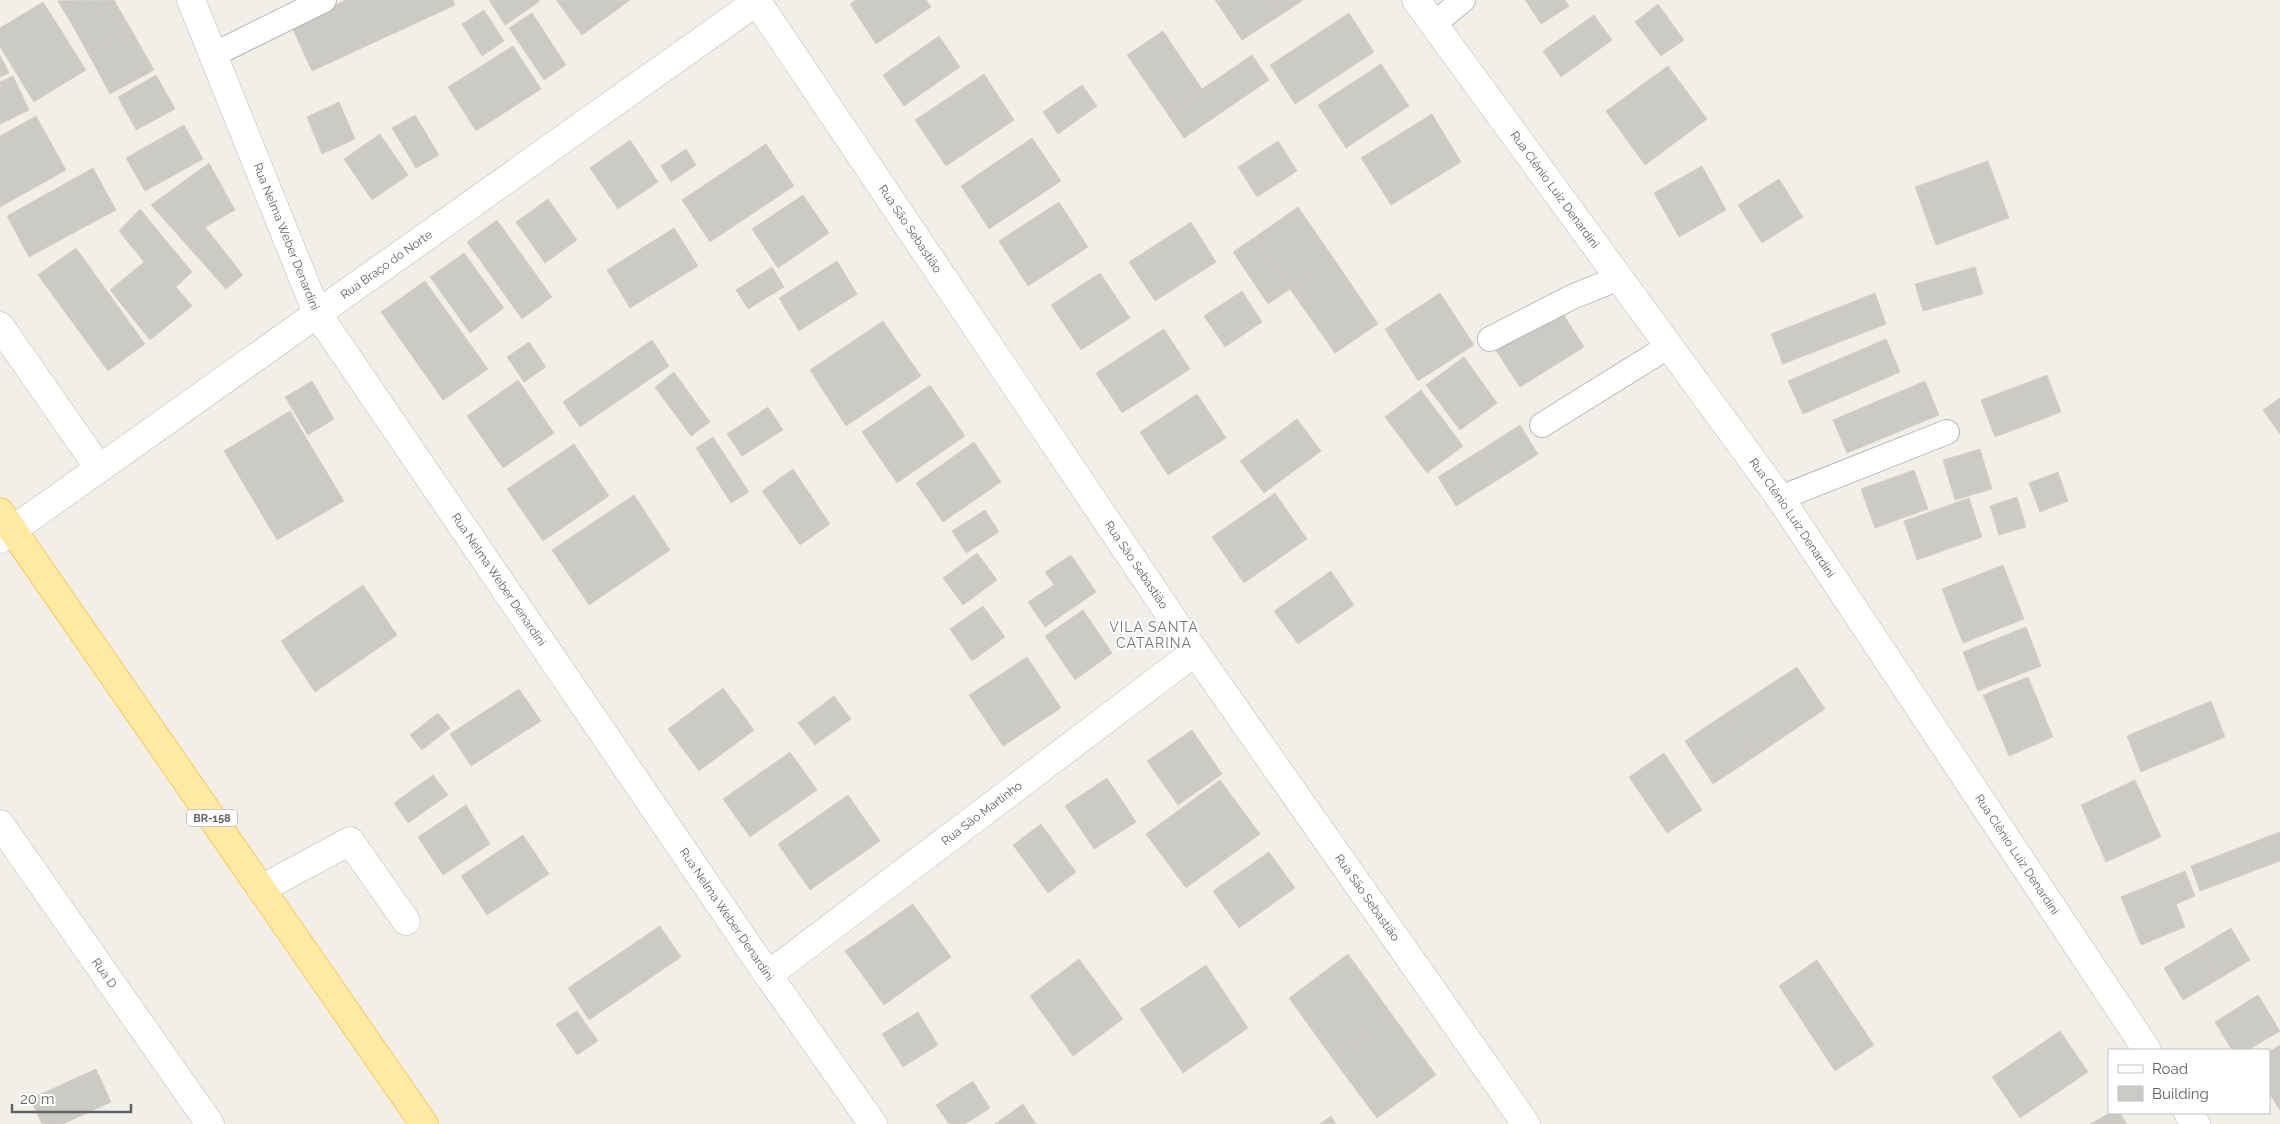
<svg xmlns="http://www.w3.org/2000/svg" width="2280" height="1124" viewBox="0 0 2280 1124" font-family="Raleway,sans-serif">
<rect width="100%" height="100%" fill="#f1efe8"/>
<g fill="#cccac5" stroke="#d6d1c6">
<polygon points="114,0 116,4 74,28 58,1"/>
<polygon points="346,0 453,0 455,5 312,71 291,25"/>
<polygon points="489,0 539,0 540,1 505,25"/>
<polygon points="556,0 630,0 582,35"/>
<polygon points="856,0 926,0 931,7 876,44 850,4"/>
<polygon points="1215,0 1273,0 1282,14 1242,40"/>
<polygon points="1273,0 1303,0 1282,14"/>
<polygon points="1525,0 1565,0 1569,6 1541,24"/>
<polygon points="43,2 86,70 34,102 0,47 0,28"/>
<polygon points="116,4 132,31 89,55 74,28"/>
<polygon points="1658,4 1684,40 1661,56 1635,22"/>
<polygon points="484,10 504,41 482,56 462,24"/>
<polygon points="532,13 566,65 544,80 509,28"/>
<polygon points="1349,13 1374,52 1295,104 1270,65"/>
<polygon points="1594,15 1612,40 1561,77 1543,51"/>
<polygon points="132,31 154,70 110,94 89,55"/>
<polygon points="1163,31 1202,89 1167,113 1127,55"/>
<polygon points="939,36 960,67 904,106 883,75"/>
<polygon points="513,46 541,89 476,131 448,87"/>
<polygon points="0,55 9,73 0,77"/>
<polygon points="1252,55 1269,80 1184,138 1167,113"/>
<polygon points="1381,64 1409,106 1346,148 1318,105"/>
<polygon points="1668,66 1707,119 1645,165 1606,111"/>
<polygon points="984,74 1014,120 946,166 915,120"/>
<polygon points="156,75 175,109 136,130 118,97"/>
<polygon points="13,76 29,110 0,124 0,82"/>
<polygon points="1082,85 1097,106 1058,134 1043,112"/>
<polygon points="339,102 355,139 322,154 307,117"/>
<polygon points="1432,114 1461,162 1391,205 1361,158"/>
<polygon points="415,115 439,155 416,168 392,128"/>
<polygon points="36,116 66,170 0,207 0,136"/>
<polygon points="184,125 203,159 145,191 126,158"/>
<polygon points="380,134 408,175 372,200 344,159"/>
<polygon points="1032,138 1061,181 989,229 961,186"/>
<polygon points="630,140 658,182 618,209 590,168"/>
<polygon points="1278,141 1297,171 1257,197 1238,167"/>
<polygon points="766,144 794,186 710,242 682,200"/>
<polygon points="686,149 696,165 671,182 661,166"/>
<polygon points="1988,161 2009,218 1936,245 1915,187"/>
<polygon points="209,163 235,210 205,227 243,275 226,289 151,205"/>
<polygon points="1702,166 1726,210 1679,237 1654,193"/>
<polygon points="93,168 116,210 29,257 7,216"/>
<polygon points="1779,179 1803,217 1762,243 1738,205"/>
<polygon points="803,195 829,233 778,268 752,229"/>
<polygon points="548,199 577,240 545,263 516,222"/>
<polygon points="1059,202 1088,247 1028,286 999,241"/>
<polygon points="1298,207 1334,259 1290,289 1255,237"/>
<polygon points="140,209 192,272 176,287 192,306 150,340 110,290 144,262 119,231"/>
<polygon points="497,220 552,297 522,319 467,242"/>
<polygon points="1191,222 1216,262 1155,301 1129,262"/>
<polygon points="674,228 698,266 630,308 607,270"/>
<polygon points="1255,237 1290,289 1268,304 1233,252"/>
<polygon points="76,248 145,344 108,371 38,275"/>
<polygon points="464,253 504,308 470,333 430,277"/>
<polygon points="1334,259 1378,324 1335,353 1290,289"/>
<polygon points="837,261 857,294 799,331 779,298"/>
<polygon points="772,267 784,287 748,309 736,290"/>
<polygon points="1975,267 1983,294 1923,311 1915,284"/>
<polygon points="1100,273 1130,318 1081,350 1051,305"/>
<polygon points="425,281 488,369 443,400 381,312"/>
<polygon points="1242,291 1262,322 1225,347 1204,316"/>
<polygon points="1440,293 1474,345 1418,381 1385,329"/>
<polygon points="1875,293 1886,324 1783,364 1771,334"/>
<polygon points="1558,306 1584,347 1520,387 1493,346"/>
<polygon points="883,321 921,376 846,426 810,370"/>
<polygon points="1164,329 1190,369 1122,413 1096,373"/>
<polygon points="1886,339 1900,372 1803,414 1788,381"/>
<polygon points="652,340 669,366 580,427 563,402"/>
<polygon points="529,342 546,367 524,382 507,357"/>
<polygon points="1464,357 1497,403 1460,430 1426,385"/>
<polygon points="674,372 710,422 691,436 655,387"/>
<polygon points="2047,375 2061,412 1995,437 1981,400"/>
<polygon points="518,380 554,433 503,468 467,416"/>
<polygon points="312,381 334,419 308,435 285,397"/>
<polygon points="1925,381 1939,415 1847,453 1833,420"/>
<polygon points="930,385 965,436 897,483 862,432"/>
<polygon points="1421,390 1463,446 1427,473 1385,417"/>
<polygon points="1197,394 1226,438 1168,475 1140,432"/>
<polygon points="2280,398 2280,434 2263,410"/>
<polygon points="768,407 783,430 742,456 727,434"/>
<polygon points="290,411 344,501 277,540 224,451"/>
<polygon points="1297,419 1321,451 1264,493 1240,461"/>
<polygon points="1520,425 1538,454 1499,479 1481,450"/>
<polygon points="713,437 749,492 731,503 696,448"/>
<polygon points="974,442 1001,482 943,522 916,483"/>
<polygon points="574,444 609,496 543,541 507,489"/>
<polygon points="1980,449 1992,489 1955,500 1943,460"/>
<polygon points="1481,450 1499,479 1456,506 1438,477"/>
<polygon points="793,469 830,524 800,545 762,491"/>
<polygon points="1914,470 1928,509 1875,528 1861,489"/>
<polygon points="2058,472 2068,501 2040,512 2029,483"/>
<polygon points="1275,493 1307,539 1244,583 1212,537"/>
<polygon points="634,495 670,550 589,605 552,550"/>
<polygon points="2017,497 2026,527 1999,535 1990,506"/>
<polygon points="1969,498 1982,537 1917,560 1904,521"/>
<polygon points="985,510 999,532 966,553 952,531"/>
<polygon points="977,553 997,580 963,605 943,578"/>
<polygon points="1071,555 1096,592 1045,627 1028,602 1054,585 1045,572"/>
<polygon points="2003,565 2024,619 1963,643 1942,589"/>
<polygon points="1331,571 1354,605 1298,644 1274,611"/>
<polygon points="363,585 397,635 315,692 281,641"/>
<polygon points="983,606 1005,637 972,661 950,629"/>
<polygon points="1083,610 1112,653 1075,680 1045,636"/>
<polygon points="2026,627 2041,666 1978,691 1963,652"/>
<polygon points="1027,657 1061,708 1003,746 969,695"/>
<polygon points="1797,667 1825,709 1754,757 1725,714"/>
<polygon points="2028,677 2053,737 2009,756 1983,695"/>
<polygon points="723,688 754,730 699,771 668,729"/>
<polygon points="519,689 541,721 471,766 450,734"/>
<polygon points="834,696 851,719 815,745 798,723"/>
<polygon points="2211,701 2225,737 2141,772 2127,736"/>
<polygon points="438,713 450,728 422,750 410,735"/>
<polygon points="1725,714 1754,757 1713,784 1685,741"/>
<polygon points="1192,730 1222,774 1178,805 1147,761"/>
<polygon points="790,752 817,790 750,837 723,799"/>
<polygon points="1664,753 1702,810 1667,833 1629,777"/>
<polygon points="433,775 448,795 408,823 394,803"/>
<polygon points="1107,778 1136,822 1094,849 1065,806"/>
<polygon points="1220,780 1260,834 1186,888 1146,834"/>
<polygon points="2135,780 2161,837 2106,862 2081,805"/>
<polygon points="848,795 880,841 810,890 778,844"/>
<polygon points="466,805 490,844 443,875 418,837"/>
<polygon points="1041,824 1076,872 1048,893 1013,845"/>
<polygon points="2280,832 2280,861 2200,891 2191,866"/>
<polygon points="523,835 549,874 487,915 461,876"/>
<polygon points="1269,852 1295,888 1239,928 1213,891"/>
<polygon points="2185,871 2195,896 2176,904 2185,927 2141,945 2121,897"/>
<polygon points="913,904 951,957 884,1005 845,951"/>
<polygon points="660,926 681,957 589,1020 568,988"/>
<polygon points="2231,928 2250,960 2217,980 2198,948"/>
<polygon points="2198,948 2217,980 2183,1000 2164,968"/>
<polygon points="1348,954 1393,1016 1333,1059 1289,998"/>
<polygon points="1079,959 1123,1019 1073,1056 1030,996"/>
<polygon points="1817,960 1874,1045 1835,1071 1779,986"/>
<polygon points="1206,965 1248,1028 1183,1073 1140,1009"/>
<polygon points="2258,995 2280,1031 2248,1050 2232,1050 2215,1022"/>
<polygon points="577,1011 598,1041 577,1055 556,1024"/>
<polygon points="918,1012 938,1045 903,1067 882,1034"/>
<polygon points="1393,1016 1436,1075 1377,1118 1333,1059"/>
<polygon points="2060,1031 2088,1072 2020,1118 1992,1077"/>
<polygon points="2280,1045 2280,1110 2269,1093 2269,1052"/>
<polygon points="96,1069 111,1102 63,1124 42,1124 30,1099"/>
<polygon points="973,1081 990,1108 965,1124 949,1124 936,1105"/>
<polygon points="1023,1104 1036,1124 995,1124"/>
<polygon points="2110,1113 2120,1113 2127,1124 2090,1124"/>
<polygon points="1331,1116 1336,1124 1320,1124"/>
</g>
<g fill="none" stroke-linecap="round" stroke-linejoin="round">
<defs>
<g id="service">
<polyline points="1434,24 1463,0"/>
<polyline points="213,55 324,0"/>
<polyline points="1490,339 1572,297 1619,278"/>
<polyline points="1542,425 1669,346"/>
<polyline points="1780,498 1947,432"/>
</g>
<g id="minor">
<path id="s1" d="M191,0L317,313L768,975L873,1124"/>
<path id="s2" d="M756,0L1195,652L1526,1124"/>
<path id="s3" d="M1416,0L1780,498L2147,1050"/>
<polyline points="0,326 99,468"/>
<path id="s4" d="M0,539L759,0"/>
<path id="s5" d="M0,824L210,1124"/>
<polyline points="261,889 350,841 406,921"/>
<path id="s6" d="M768,975L1195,652"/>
<polyline points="2188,1113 2196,1124"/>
</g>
<polyline id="trunk" points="0,512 424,1124"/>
</defs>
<use href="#service" stroke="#b5b8bc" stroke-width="26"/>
<use href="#minor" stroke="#b5b8bc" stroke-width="29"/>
<use href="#trunk" stroke="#f9ab00" stroke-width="29"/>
<use href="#service" stroke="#fff" stroke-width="24"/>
<use href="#minor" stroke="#fff" stroke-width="28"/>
<use href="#trunk" stroke="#feeaa1" stroke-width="28"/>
</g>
<g text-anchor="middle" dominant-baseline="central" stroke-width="4" stroke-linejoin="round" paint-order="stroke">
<rect fill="#fff" stroke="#8f9295" stroke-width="1" x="187" y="809.5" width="50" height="17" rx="4"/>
<g font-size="11" font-weight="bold" fill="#5f6368">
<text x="212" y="818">BR-158</text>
</g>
<g font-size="12" fill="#5f6368" stroke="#fff">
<text stroke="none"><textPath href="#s3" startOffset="235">Rua Clênio Luiz Denardini</textPath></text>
<text stroke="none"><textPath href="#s2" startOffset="276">Rua São Sebastião</textPath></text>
<text stroke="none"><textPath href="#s1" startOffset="255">Rua Nelma Weber Denardini</textPath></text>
<text stroke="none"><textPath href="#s4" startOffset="474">Rua Braço do Norte</textPath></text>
<text stroke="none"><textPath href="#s3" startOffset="640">Rua Clênio Luiz Denardini</textPath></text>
<text stroke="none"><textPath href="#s2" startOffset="681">Rua São Sebastião</textPath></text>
<text stroke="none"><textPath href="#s1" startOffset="660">Rua Nelma Weber Denardini</textPath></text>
<text stroke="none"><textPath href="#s6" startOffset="268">Rua São Martinho</textPath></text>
<text stroke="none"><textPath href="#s3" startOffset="1045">Rua Clênio Luiz Denardini</textPath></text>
<text stroke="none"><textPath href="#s2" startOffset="1086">Rua São Sebastião</textPath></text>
<text stroke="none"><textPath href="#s1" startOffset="1065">Rua Nelma Weber Denardini</textPath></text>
<text stroke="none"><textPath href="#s5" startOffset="182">Rua D</textPath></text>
</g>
<g font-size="14" letter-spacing="1" fill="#70757a" stroke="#fff">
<text x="1154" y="627">VILA SANTA<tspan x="1154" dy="16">CATARINA</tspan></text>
</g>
</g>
<rect x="2108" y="1049" width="162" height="65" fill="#ffffff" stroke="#bfc1c3"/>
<rect x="2118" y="1065" width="25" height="8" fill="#ffffff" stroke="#bfc1c3"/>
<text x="2152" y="1074" font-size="15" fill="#5f6368">Road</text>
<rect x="2118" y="1086" width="25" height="15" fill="#cccac5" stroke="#bfc1c3"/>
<text x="2152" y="1099" font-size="15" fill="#5f6368">Building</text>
<path d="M12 1104v8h119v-8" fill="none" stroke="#5f6368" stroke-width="2.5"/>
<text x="20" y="1104" font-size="15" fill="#5f6368" stroke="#ffffff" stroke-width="4" paint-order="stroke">20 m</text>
</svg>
